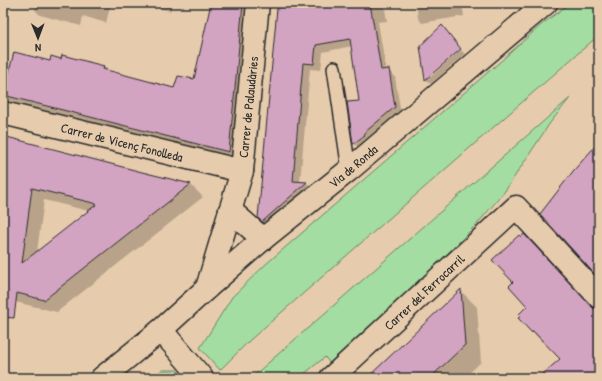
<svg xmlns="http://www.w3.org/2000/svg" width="602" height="381" viewBox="0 0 602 381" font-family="'Patrick Hand',sans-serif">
<rect width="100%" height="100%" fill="#e6ccad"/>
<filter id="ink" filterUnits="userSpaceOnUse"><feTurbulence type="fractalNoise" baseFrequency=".025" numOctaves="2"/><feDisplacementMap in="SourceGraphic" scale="8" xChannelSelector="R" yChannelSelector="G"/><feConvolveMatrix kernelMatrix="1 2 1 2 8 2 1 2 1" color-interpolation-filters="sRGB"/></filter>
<g filter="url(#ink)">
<g fill="#a3dda2" stroke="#678466">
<polygon points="570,3 599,3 599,35 250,340 220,370 200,348 232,297 266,264 501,61 541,25"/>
<polygon points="570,98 550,123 505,191 478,223 333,368 325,357 299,378 251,378"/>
<polygon points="162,370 177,370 183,378 150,378"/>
</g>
<g fill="#0003" fill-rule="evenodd">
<polygon points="19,3 111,3 106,23 83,16 81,26 40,15 35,10 35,7"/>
<polygon points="137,3 172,3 170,11"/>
<polygon points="212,3 251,3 237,159 12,103 4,95 62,60 63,56 104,66 109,72 175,89 195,80"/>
<polygon points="290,3 384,3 387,21 378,22 386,70 389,70 395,77 401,114 361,150 354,144 348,103 361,102 352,46 323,52 321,70 310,69 300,182 307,183 313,189 266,225 259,218 278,6 281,9"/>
<polygon points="416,3 462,3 464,16 422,23 418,18"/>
<polygon points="421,46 428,79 461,50 465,54 431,84 426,80"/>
<path d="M3,137L191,185L203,197L57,312L3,299ZM44,200L89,211L37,252Z"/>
<polygon points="461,291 477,307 481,362 464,378 368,378"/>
<polygon points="591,308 595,310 599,310 599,378 539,378 561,359 544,341 542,342 520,318"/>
</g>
<g fill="#d3a3c2" stroke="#2b2b2b" fill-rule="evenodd">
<polygon points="211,3 243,3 229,152 3,95 14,52 50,61 51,56 61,59 62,55 104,66 103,69 174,88 178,76 194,79"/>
<polygon points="313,3 370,3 381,70 389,69 395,107 364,133 365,135 353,144 347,102 359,101 350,39 316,45 314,64 303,63 293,181 307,182 262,222 258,218 277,8"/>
<polygon points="442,25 461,49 425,80 420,46"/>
<path d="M3,136L142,172L191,184L44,300L17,293L14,318L3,317ZM32,188L97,204L22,263Z"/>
<polygon points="599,142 599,279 540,214 574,170"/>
<polygon points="524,234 590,305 595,309 599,309 599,378 538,378 560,359 533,331 532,333 518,318 521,316 519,314 527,306 509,286 513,282 492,260 519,235 521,237"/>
<polygon points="461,289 465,345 430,378 367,378"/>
</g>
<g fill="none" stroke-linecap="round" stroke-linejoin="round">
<defs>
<polyline id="lane" points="334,68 349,170"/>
<g id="street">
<polyline points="3,113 242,171"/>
<polyline points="230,210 263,239"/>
<polyline points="207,288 242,171 258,3"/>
<polyline points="161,330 202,378"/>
<polyline points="102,378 161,330 207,288 263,239 349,170 546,3"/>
<polyline points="331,378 516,207 599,297"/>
</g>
</defs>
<use href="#lane" stroke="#2b2b2b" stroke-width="16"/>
<use href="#street" stroke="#2b2b2b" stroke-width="25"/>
<use href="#lane" stroke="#e6ccad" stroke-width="13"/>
<use href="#street" stroke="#e6ccad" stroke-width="22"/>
</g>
</g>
<g text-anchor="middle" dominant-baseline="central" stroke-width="4" stroke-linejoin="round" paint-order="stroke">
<g font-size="13" fill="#2b2b2b" stroke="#e6ccad">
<text transform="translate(248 107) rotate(-84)">Carrer de Palaudàries</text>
<text transform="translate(122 142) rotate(14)">Carrer de Vicenç Fonolleda</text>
<text transform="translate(353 166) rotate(-40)">Via de Ronda</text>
<text transform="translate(424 292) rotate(-43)">Carrer del Ferrocarril</text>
</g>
</g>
<rect width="602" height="381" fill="none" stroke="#e6ccad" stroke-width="16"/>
<rect x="8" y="8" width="586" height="365" fill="none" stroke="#2b2b2b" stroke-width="1.5" filter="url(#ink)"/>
<g transform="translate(38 38) rotate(179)" stroke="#e6ccad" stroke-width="3" paint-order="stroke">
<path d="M0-3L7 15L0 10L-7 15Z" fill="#2b2b2b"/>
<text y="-6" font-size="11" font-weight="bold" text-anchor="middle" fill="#2b2b2b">N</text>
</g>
</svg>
